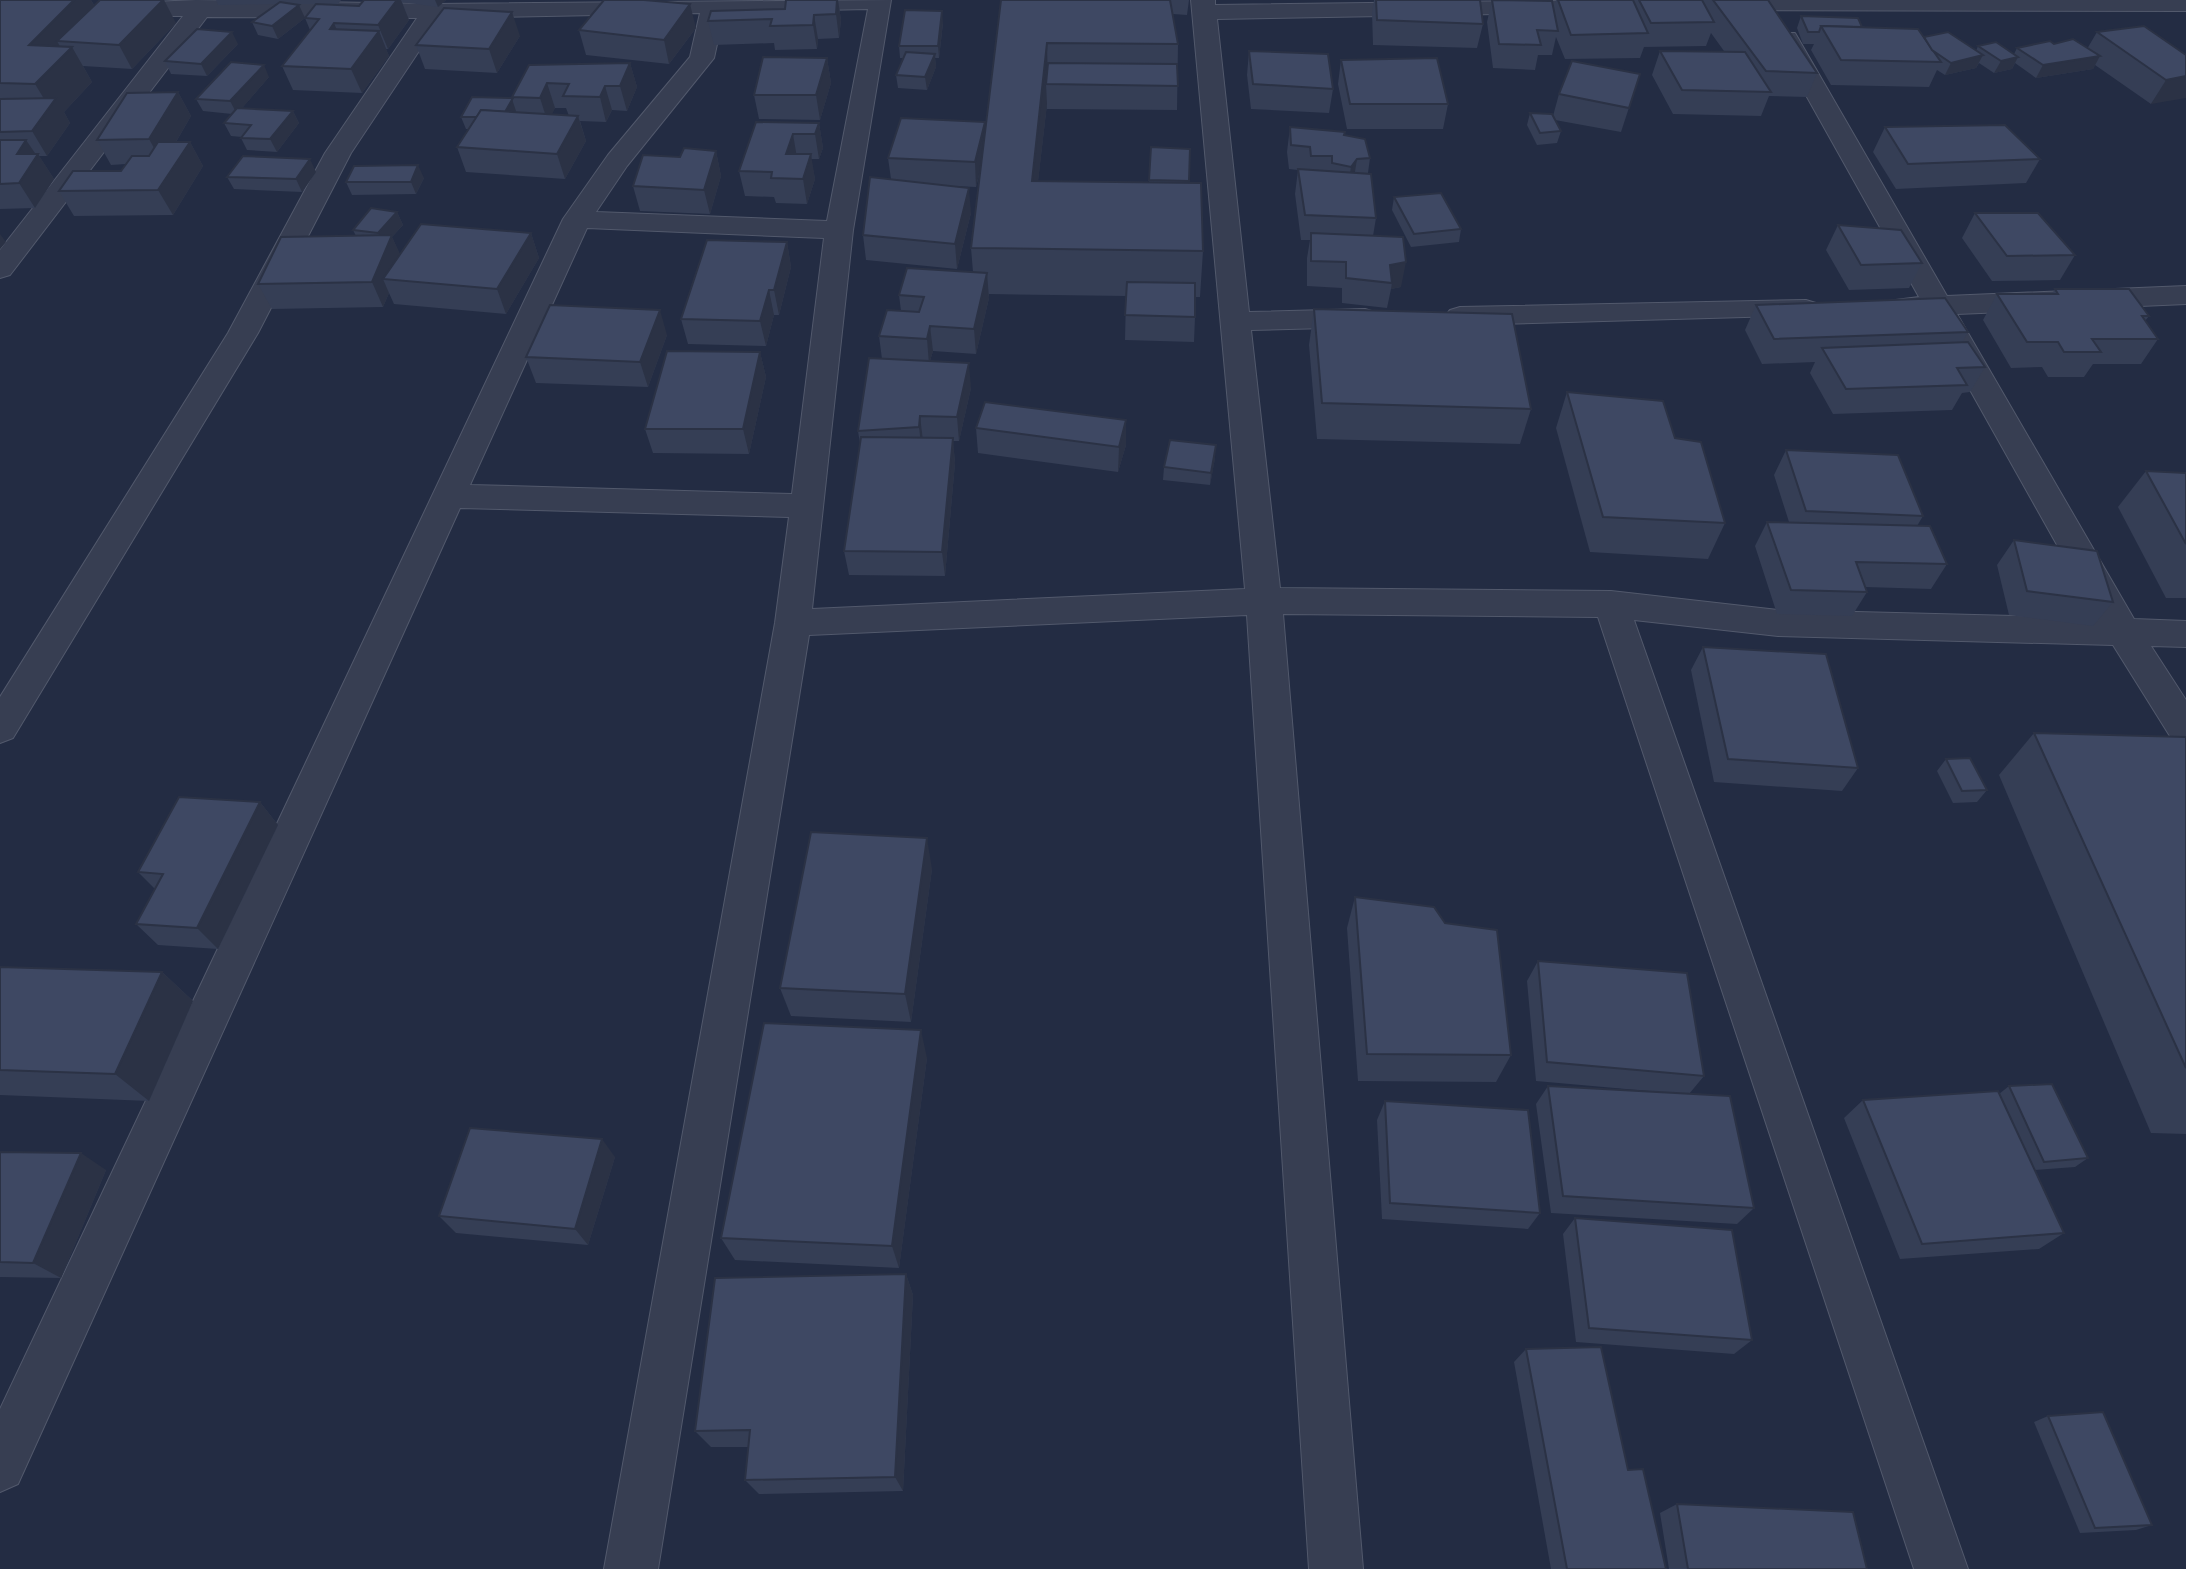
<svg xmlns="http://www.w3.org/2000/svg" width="2186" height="1569" viewBox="0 0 2186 1569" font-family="'Public Sans',sans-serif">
<rect width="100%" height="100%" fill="#232c43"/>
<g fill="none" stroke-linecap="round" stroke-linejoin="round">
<defs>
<g id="minor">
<path d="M196,0L434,4L891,0L853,230L812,609L1245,589L1191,0H1215V5L1615,0L1619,5L1615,10L1607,12L1217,19L1249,312L1365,309L1375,312L1380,318L1375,324L1365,327L1251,330L1280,588L1611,591L1778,610L2098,618L1928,315L1888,313L1883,307L1888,301L1919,297L1774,38L1777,33H1795L1798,38L1947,296L2186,286V304L1957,314L2134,619L2186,621V647L2151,646L2186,700V746L2173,741L2113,645L1778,636L1634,620L1968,1569H1914L1598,617L1283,614L1363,1569H1309L1247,615L809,635L658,1569H604L775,623L789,517L460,508L18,1484L0,1492V1409L563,219L608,155L690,57L700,13L441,18L351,153L258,333L13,738L0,743V697L228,333L325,153L417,18L207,17L10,275L0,278V250L183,16H118L110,14L106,9L110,4ZM868,9L827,221L596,212L627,166L714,58L724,12ZM587,228L824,238L792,494L470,485Z"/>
<polygon points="1706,0 2186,0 2186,11 1716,10 1708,8 1704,3"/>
<polygon points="1806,300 1816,303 1821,309 1816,315 1460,325 1450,322 1445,316 1450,310 1460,307"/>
</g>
</defs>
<use href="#minor" stroke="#52596c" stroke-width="2"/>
<use href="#minor" fill="#373e52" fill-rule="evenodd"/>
</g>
<g fill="#353e55" fill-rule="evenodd">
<polygon points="0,0 91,0 94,5 176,23 132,69 83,66 92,82 64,112 70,123 47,156 39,156 54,179 35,208 0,209"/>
<polygon points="216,0 341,0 338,4 319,4 359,6 364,0 446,0 438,7 402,2 409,20 388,49 386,49 389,56 362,93 293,90 282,66 310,30 305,18 316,4 294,4 305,18 278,39 258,35 252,22 276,4 218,5"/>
<polygon points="838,0 841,20 839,38 818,39 817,49 775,50 774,43 714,45 708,21"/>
<polygon points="1001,0 1189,0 1187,15 1173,14 1178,44 1177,110 1047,109 1047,104 1038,181 1149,182 1151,147 1190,149 1189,183 1203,251 1200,297 1195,297 1195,317 1194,342 1125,340 1126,296 989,294 989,298 976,354 933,351 930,361 971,388 959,441 953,441 955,463 945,576 849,575 844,551 860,444 858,431 882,359 879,336 901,311 899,295 973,272 971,248 981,169 976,187 950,186 971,213 957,269 866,260 863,235 891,179 888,158 985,122 985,131"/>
<polygon points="1374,0 1480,0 1483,24 1477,48 1373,45 1372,13"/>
<polygon points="1492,0 1539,0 1553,9 1556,0 1768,0 1817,73 1807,97 1769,96 1761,116 1673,114 1652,75 1660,51 1724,51 1711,33 1706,46 1644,47 1640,58 1565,59 1556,37 1552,55 1538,55 1535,70 1493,68 1487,22"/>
<polygon points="1801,16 1924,37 1976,51 1978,46 2014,54 2017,48 2054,44 2087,49 2097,32 2186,55 2151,104 2095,65 2093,69 2036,78 2015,63 2012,69 1994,73 1979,63 1976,68 1945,75 1937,70 1929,87 1831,85 1811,50 1814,44 1803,44 1797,28"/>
<polygon points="943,23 939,58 935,58 936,67 927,90 898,88 896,75 904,58 900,58 899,46"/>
<polygon points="696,28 669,64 586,55 579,30"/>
<polygon points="520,36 497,73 425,69 416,45"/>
<polygon points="238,44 207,76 171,74 165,61"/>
<polygon points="1249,51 1333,89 1329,113 1251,109 1247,75"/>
<polygon points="827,58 831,83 820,120 759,119 754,95"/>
<polygon points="1341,60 1448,104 1443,129 1347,129 1338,84"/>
<path d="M630,63L637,87L627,111L612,110L606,122L580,121L586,141L565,179L466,172L457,147L469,129H466L461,117L512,98L529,65ZM555,108H566L569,116L551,115Z"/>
<polygon points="1640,74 1621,132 1555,120 1561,131 1557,143 1537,145 1527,125 1530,113 1553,116 1559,94"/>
<polygon points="269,77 242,108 293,111 299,123 277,152 247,150 241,138 242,137 231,136 224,123 232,114 203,111 196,99"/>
<polygon points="178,92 191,116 176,142 190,142 203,166 173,215 74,216 59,191 121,171 126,164 111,165 97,140"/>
<polygon points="756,122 819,123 823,148 819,159 811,159 815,179 807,204 776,203 774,197 745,196 739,171"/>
<polygon points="1290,127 1345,132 1345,136 1370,158 1368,173 1376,218 1373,236 1401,287 1391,289 1387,308 1342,303 1342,288 1307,286 1307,258 1310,240 1301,240 1295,194 1298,170 1289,169 1287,152"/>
<polygon points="1885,127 2040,159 2026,183 1896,189 1873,152"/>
<polygon points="716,151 721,176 710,214 640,211 633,186 680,157"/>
<polygon points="316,172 302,192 234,189 227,177"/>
<polygon points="424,178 416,194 352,195 346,182"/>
<polygon points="1394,197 1461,229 1459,242 1411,247 1392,210"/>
<polygon points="397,212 403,225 392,237 400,255 531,233 539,258 506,314 394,304 389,293 383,307 272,309 258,284 356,236 353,230"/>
<polygon points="1975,213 2075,255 2060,280 1992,281 1962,238"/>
<polygon points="1838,225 1922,263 1909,288 1849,290 1826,250"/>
<polygon points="787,242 791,267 779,315 774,315 766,346 688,344 681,319"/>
<polygon points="2055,289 2149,316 2145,321 2158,339 2141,364 2093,364 2084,377 2048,377 2042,367 2011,368 1983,320 1997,294 2052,294"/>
<polygon points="1756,305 1968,332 1962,343 1985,367 1970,392 1962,393 1952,410 1833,414 1810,373 1815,362 1762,364 1745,330"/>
<polygon points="1314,309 1531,409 1520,444 1317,439 1309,345"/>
<polygon points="667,335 648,387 536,383 526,357"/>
<polygon points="760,352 766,377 749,454 653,453 645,429"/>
<polygon points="1567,392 1675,438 1725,523 1708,559 1590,552 1556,428"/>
<polygon points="976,428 1126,445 1118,472 978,453"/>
<polygon points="1786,450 1923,516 1917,526 1947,564 1931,589 1865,587 1867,592 1852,616 1777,614 1755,546 1767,522 1789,522 1774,475"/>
<polygon points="1215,458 1210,485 1163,480 1164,467"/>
<polygon points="2146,471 2186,473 2186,598 2166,598 2118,507"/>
<polygon points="2014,540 2113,602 2093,626 2009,615 1997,565"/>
<polygon points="1703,647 1858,768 1842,791 1714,782 1691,670"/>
<polygon points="2034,733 2186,737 2186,1134 2151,1133 1999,775"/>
<polygon points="1946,759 1987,790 1977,802 1953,803 1937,771"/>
<polygon points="260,802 278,825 218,949 158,945 136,924 155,889 138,872"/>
<polygon points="932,869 911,1022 791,1016 780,988"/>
<polygon points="1355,897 1511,1055 1496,1082 1358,1081 1347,928"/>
<polygon points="1538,961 1704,1076 1689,1094 1754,1208 1737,1224 1551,1213 1536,1104 1548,1086 1682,1094 1536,1081 1527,981"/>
<polygon points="0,967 162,972 193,1001 149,1101 0,1095"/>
<polygon points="927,1058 899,1268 735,1260 721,1238"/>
<polygon points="2009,1086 2088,1158 2075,1167 2035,1170 2064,1233 2039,1249 1900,1259 1844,1118 1863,1100 1999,1094"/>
<polygon points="1385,1101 1540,1213 1528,1229 1382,1219 1377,1120"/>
<polygon points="0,1152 106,1170 61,1278 0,1277"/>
<polygon points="615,1157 588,1245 456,1233 439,1216"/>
<polygon points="1575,1218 1752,1340 1734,1354 1576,1342 1563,1234"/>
<polygon points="906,1274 913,1295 903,1491 759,1494 745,1480 748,1447 711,1447 695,1431"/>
<polygon points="1526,1349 1628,1470 1666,1569 1551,1569 1514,1362"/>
<polygon points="2048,1416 2152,1525 2136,1530 2080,1533 2034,1422"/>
<polygon points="1677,1504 1867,1569 1669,1569 1660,1513"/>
</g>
<g fill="#2b3245">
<polygon points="74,0 91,0 104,24 57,41 64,54 72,47 92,82 64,112 70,123 47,156 32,131 49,107 35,84 29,45"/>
<polygon points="163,0 164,0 176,23 132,69 119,45"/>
<polygon points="397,0 401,0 409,20 388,49 378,25"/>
<polygon points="435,0 446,0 438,7"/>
<polygon points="837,0 838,0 841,20 839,38 836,14"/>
<polygon points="690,4 696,28 669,64 664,40"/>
<polygon points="299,5 305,18 278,39 272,26"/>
<polygon points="942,11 943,23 939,58 938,46"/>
<polygon points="512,12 520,36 497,73 489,49"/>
<polygon points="814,15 818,39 817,49 813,25"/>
<polygon points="334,23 344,48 330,29"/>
<polygon points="379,31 389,56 362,93 351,69"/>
<polygon points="232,32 238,44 207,76 201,64"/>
<polygon points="1047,43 1048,84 1046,84 1047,104 1033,226 1032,181"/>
<polygon points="935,54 936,67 927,90 925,77"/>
<polygon points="1983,55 1976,68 1945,75 1951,63"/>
<polygon points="2100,56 2093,69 2036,78 2043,65"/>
<polygon points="2018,57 2012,69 1994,73 2001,61"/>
<polygon points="827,58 831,83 820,120 816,95"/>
<polygon points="630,63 637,87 627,111 620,86"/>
<polygon points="264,65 269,77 237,114 230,101"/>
<polygon points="2186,76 2186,98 2151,104 2166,80"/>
<polygon points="547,83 555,108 548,123 540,98"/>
<polygon points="605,86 612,110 606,122 600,97"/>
<polygon points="178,92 191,116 163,164 149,139"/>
<polygon points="512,99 516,111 506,131 501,118"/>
<polygon points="293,111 299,123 277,152 270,139"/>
<polygon points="578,116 586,141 565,179 557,154"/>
<polygon points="985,122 986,146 976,187 975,162"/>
<polygon points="819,123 823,148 819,159 815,134"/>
<polygon points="793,134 797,158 791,179 786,154"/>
<polygon points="26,140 37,156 38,154 54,179 35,208 19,183 17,154"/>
<polygon points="190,142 203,166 173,215 158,190"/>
<polygon points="716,151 721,176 710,214 704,190"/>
<polygon points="811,154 815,179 807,204 803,179"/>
<polygon points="310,159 316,172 302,192 296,179"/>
<polygon points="1357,159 1353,184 1347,192 1351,167"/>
<polygon points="418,165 424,178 416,194 411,182"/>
<polygon points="969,188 971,213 957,269 955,244"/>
<polygon points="397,212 403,225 392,237 403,260 383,279 389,293 383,307 372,282 384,246 378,233"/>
<polygon points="531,233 539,258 506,314 497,289"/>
<polygon points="0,234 6,242 0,249"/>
<polygon points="787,242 791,267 779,315 774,290"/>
<polygon points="1406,262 1401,287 1391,289 1392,283 1390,265"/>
<polygon points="987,273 989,298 976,354 974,329"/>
<polygon points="769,290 774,315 766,346 760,321"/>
<polygon points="660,310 667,335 648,387 640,362"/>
<polygon points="930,326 933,351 929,364 927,339"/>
<polygon points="760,352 766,377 749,454 743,429"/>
<polygon points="969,363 971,388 959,441 957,417"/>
<polygon points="920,416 923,441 922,452 919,427"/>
<polygon points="1126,420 1126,445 1118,472 1119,447"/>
<polygon points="953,438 955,463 945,576 942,552"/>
<polygon points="1216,445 1215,458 1210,485 1211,473"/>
<polygon points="260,802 278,825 218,949 197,928"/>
<polygon points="927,838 932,869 911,1022 905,994"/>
<polygon points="162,972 193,1001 149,1101 115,1074"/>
<polygon points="921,1030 927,1058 899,1268 892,1246"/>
<polygon points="602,1139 615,1157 588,1245 575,1229"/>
<polygon points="81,1153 106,1170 61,1278 33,1263"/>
<polygon points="906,1274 913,1295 903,1491 895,1477"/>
</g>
<g fill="#3e4863" stroke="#2b3245" stroke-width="2">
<polygon points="0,0 74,0 29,45 72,47 35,84 0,83"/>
<polygon points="100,0 163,0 119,45 57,41"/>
<polygon points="364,0 397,0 378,25 334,23 330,29 379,31 351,69 282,66 319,19 305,18 316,4 359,6"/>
<polygon points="604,0 644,0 690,4 664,40 579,30"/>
<polygon points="786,0 837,0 836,14 814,15 813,25 770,26 772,19 708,21 711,11 785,9"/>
<polygon points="1001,0 1170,0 1178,44 1047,43 1032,181 1201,183 1203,251 971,248"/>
<polygon points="1376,0 1480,0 1483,24 1377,20"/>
<polygon points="1492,0 1552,1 1558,31 1537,30 1541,45 1499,44"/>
<polygon points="1558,0 1633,0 1648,33 1571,35"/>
<polygon points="1639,0 1702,0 1714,22 1651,23"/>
<polygon points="1713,0 1768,0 1817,73 1766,71"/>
<polygon points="280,2 299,5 272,26 252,22"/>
<polygon points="444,8 512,12 489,49 416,45"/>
<polygon points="905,10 942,11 938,46 899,46"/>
<polygon points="1801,16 1858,18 1862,27 1821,26 1819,32 1808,32"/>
<polygon points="1821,26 1918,29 1941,62 1841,60"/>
<polygon points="2144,26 2186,55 2186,76 2166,80 2097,32"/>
<polygon points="197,29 232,32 201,64 165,61"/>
<polygon points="1948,32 1983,55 1951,63 1932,50 1924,37"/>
<polygon points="2073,39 2100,56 2043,65 2017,48 2050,41 2054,44"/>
<polygon points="1996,42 2018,57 2001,61 1978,46"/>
<polygon points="1249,51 1328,54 1333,89 1253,84"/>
<polygon points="1660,51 1745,52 1771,92 1682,90"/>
<polygon points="906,52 935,54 925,77 896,75"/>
<polygon points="763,57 827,58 816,95 754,95"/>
<polygon points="1437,58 1448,104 1350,104 1341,60"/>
<polygon points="1572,61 1640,74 1629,108 1559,94"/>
<polygon points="231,62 264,65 230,101 196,99"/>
<polygon points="630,63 620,86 605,86 600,97 563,96 569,84 547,83 540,98 512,97 529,65"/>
<polygon points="1048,63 1177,64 1178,86 1046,84"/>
<polygon points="178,92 149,139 97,140 127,93"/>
<polygon points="472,97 513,98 505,112 481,110 477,117 461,117"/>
<polygon points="56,98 32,131 0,132 0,99"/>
<polygon points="237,108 293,111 270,139 241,138 251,125 224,123"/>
<polygon points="481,110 578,116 557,154 457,147"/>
<polygon points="1530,113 1552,114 1561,131 1540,133"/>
<polygon points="901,118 985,122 975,162 888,158"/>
<polygon points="756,122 819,123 815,134 793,134 786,154 811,154 803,179 771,178 772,172 739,171"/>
<polygon points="2005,125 2040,159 1908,164 1885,127"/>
<polygon points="1290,127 1345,132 1344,135 1365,139 1370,158 1357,159 1351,167 1332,163 1332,156 1311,156 1310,147 1291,145"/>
<polygon points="0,140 26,140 17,154 38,154 19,183 0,184"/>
<polygon points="158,142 190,142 158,190 59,191 73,171 121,171 132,156 149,156"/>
<polygon points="1151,147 1190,149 1189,181 1149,180"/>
<polygon points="684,148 716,151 704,190 633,186 643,155 680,157"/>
<polygon points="243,156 310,159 296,179 227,177"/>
<polygon points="418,165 411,182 346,182 354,166"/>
<polygon points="1298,169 1371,174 1376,218 1305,215"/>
<polygon points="870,177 969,188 955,244 863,235"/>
<polygon points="1441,193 1461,229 1414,234 1394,197"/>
<polygon points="371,208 397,212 378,233 353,230"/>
<polygon points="1975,213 2038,213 2075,255 2007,256"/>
<polygon points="421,224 531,233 497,289 383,279"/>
<polygon points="1838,225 1901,230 1922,263 1861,265"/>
<polygon points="1311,233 1403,237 1406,262 1390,265 1392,283 1346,278 1346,262 1311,261"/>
<polygon points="392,235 372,282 258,284 281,237"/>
<polygon points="707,240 787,242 774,290 769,290 760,321 681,319"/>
<polygon points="907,268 987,273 974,329 930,326 927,339 879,336 887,310 919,312 924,297 899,295"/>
<polygon points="1127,282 1195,283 1195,317 1125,315"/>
<polygon points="2055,289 2129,289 2149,316 2142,316 2158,339 2092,339 2101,352 2064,352 2058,342 2027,342 1997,294 2058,294"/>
<polygon points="1945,298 1968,332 1774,339 1756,305"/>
<polygon points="550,305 660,310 640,362 526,357"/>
<polygon points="1314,309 1512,314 1531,409 1322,403"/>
<polygon points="1968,342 1985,367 1957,368 1967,385 1846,389 1822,348"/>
<polygon points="667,351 760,352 743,429 645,429"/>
<polygon points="869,358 969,363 957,417 920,416 919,427 858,431"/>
<polygon points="1567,392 1663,401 1675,438 1701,442 1725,523 1603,517"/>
<polygon points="985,402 1126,420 1119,447 976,428"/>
<polygon points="861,437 953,438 942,552 844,551"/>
<polygon points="1170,440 1216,445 1211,473 1164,467"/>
<polygon points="1786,450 1898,455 1923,516 1806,511"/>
<polygon points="2146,471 2186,473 2186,544"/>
<polygon points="1767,522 1930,526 1947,564 1856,562 1867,592 1791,590"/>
<polygon points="2014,540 2097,551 2113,602 2027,591"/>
<polygon points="1703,647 1826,654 1858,768 1728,759"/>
<polygon points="2034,733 2186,737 2186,1068"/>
<polygon points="1970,758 1987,790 1962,791 1946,759"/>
<polygon points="179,797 260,802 197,928 136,924 163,874 138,872"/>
<polygon points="811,832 927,838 905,994 780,988"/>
<polygon points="1355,897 1434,907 1445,923 1497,930 1511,1055 1367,1054"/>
<polygon points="1538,961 1687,973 1704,1076 1547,1062"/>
<polygon points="0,967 162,972 115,1074 0,1070"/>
<polygon points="764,1023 921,1030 892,1246 721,1238"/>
<polygon points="2052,1084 2088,1158 2044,1162 2009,1086"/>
<polygon points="1548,1086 1730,1096 1754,1208 1563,1196"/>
<polygon points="1998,1091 2064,1233 1922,1244 1863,1100"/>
<polygon points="1385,1101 1528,1110 1540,1213 1390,1203"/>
<polygon points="470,1128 602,1139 575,1229 439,1216"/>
<polygon points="0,1152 81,1153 33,1263 0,1262"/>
<polygon points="1575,1218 1732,1230 1752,1340 1589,1328"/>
<polygon points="906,1274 895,1477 745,1480 750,1430 695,1431 715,1278"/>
<polygon points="1601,1347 1628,1470 1643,1469 1666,1569 1567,1569 1526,1349"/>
<polygon points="2103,1412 2152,1525 2095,1528 2048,1416"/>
<polygon points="1677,1504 1853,1512 1867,1569 1688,1569"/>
</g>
</svg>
